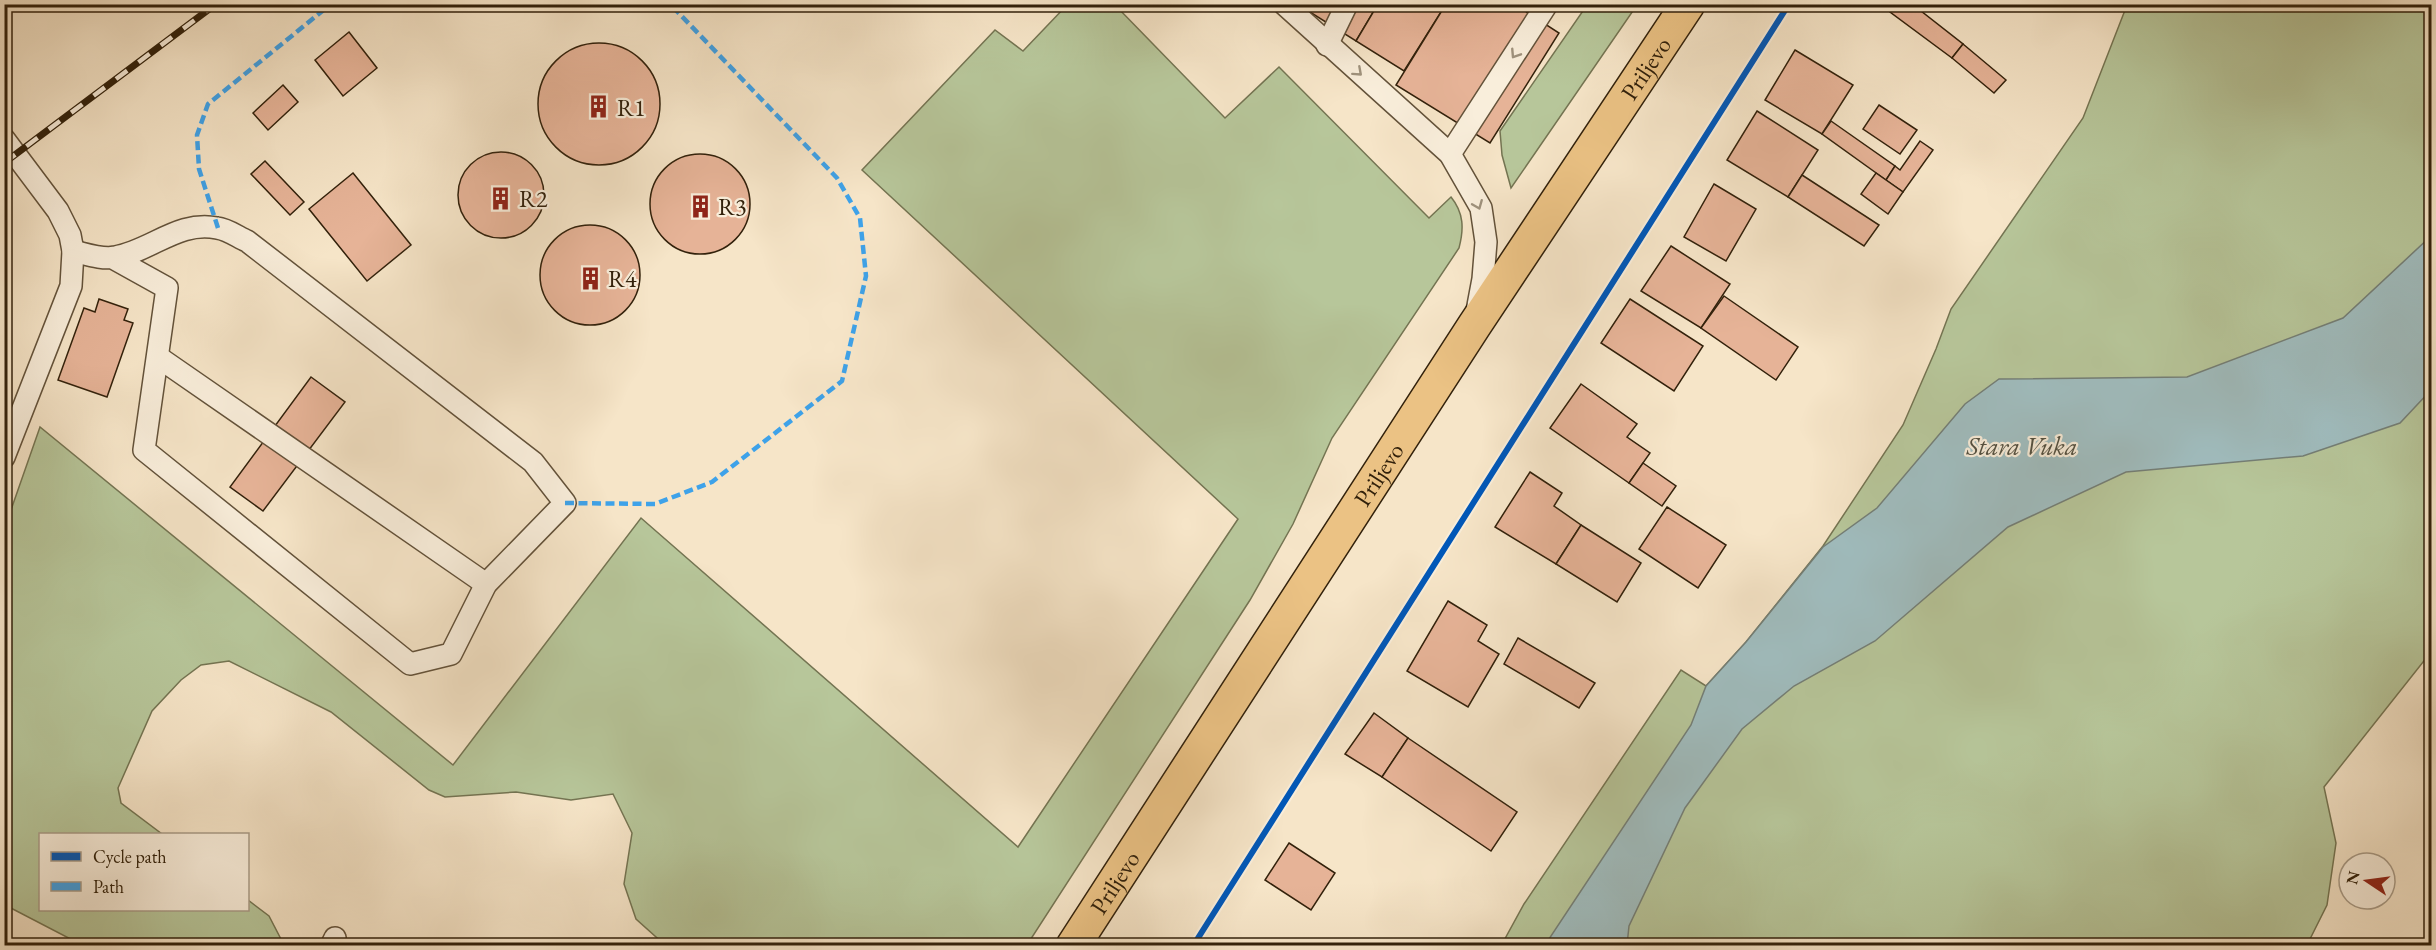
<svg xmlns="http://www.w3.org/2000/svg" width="2436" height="950" viewBox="0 0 2436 950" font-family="'EB Garamond',serif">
<rect width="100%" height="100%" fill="#f6e5c8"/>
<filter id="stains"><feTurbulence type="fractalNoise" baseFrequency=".00333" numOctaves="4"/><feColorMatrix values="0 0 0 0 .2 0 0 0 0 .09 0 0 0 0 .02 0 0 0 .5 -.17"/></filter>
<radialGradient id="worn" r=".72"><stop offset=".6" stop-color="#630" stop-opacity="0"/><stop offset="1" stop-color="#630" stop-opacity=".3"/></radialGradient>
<g fill="#b7c69a" stroke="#747452" stroke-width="1.5">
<path d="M1067,5H1115L1225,118L1279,67L1429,218L1451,197C1464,213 1464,229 1459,248L1332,438L1293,524L1250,600L1027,945H665L636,919L624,884L632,833L613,794L571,800L516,792L445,797L429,790L331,712L229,661L201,665L181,680L152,711L118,788L121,803L162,834H40V910H248V900L269,916L284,945H82L5,905V527L40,427L453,765L641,518L1018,847L1238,519L862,170L995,30L1023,51Z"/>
<polygon points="1587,5 1637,5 1511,188 1502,155 1500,131"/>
<polygon points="2127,5 2431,5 2431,652 2324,787 2336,843 2327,905 2307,945 1501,946 1524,904 1681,670 1706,686 1746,642 1823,546 1903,425 1936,349 1951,309 2083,118"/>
</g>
<polygon fill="#a0bdbf" stroke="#747f77" stroke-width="1.5" points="2431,236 2431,390 2400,423 2303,456 2126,472 2008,527 1875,641 1794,686 1742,729 1685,808 1629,926 1627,945 1545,945 1691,725 1706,686 1746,642 1823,547 1877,508 1965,404 1999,379 2187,377 2343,318"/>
<g fill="#e6b397" stroke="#32210b" stroke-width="1.5">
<polygon points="1308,4 1378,4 1356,41 1305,9"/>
<polygon points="1378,4 1446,4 1404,71 1356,41"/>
<polygon points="1446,4 1514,4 1559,33 1490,143 1396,85"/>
<polygon points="1895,4 1912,4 1963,44 1952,58 1890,12"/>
<polygon points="349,32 377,68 343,96 315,60"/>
<circle cx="599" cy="104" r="61"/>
<polygon points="1963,44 2006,80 1994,93 1952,58"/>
<polygon points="1795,50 1853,85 1822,134 1765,100"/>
<polygon points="283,85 298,102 268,130 253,113"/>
<polygon points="1879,105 1917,130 1900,154 1863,129"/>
<polygon points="1757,111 1818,150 1788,197 1727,160"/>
<polygon points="1831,121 1895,166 1886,180 1822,134"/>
<polygon points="1920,141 1933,150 1903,192 1886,180 1895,166 1900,170"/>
<circle cx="501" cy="195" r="43"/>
<circle cx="700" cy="204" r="50"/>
<polygon points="265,161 304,202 290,215 251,174"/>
<polygon points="353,173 411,245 367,281 309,209"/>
<polygon points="1876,173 1903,192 1888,214 1861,194"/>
<polygon points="1802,175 1879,225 1864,246 1788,197"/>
<polygon points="1714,184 1756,209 1726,261 1684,237"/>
<circle cx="590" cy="275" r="50"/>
<polygon points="1671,246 1730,284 1701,328 1641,291"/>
<polygon points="1724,296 1798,347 1776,380 1701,328"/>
<polygon points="99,299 128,309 124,320 133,323 107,397 58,380 84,308 95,312"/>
<polygon points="1630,299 1703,346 1674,391 1601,343"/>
<polygon points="311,377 345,402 263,511 230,487"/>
<polygon points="1581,384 1637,424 1627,437 1650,453 1629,483 1550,428"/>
<polygon points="1643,463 1676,486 1662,506 1629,483"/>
<polygon points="1530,472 1562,493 1554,506 1581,525 1556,564 1495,527"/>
<polygon points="1667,507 1726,545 1698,588 1639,549"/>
<polygon points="1581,525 1641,563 1617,602 1556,564"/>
<polygon points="1448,601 1487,625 1478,641 1499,654 1468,707 1407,671"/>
<polygon points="1518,638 1595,683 1579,708 1504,664"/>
<polygon points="1374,713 1408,738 1382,777 1345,754"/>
<polygon points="1408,738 1517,812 1491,851 1382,777"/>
<polygon points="1289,843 1335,873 1311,910 1265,880"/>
</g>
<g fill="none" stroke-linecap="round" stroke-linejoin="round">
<defs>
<g id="service">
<polyline points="1284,4 1450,154 1481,208 1486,242 1483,279 1477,311"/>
<polyline points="1327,45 1347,4"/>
<polyline points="4,139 58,211 70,235 73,251 71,286 4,457"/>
<polyline points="1450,154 1547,4"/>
<path d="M73,251C86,254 103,260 115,257C151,251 179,220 217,228C227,229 238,237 247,241L533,462L565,503L486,584L451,654L410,664L144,450L167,288L113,258"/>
<polyline points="158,357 486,584"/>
<polyline points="331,946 335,938"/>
</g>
<g id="primary">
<path id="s1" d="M1073,946L1474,326L1688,4"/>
</g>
</defs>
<use href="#service" stroke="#63523a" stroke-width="24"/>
<use href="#primary" stroke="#32210b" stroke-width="36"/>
<use href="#service" stroke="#f9eedb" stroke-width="21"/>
<use href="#primary" stroke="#ebc284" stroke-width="33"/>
<defs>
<polyline id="rail" points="4,163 216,4"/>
</defs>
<use href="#rail" stroke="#32210b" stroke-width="7"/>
<use href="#rail" stroke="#f9eedb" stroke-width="4.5" stroke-dasharray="14" stroke-linecap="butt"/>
<g stroke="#3ea2e9" stroke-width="4.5" stroke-dasharray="9 4.5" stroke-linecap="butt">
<polyline points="218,228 199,169 197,135 208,104 331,4"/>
<polyline points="565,503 655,504 712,482 842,381 866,276 860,218 837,178 670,4"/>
</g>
<defs>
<polyline id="cycleway" points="1193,946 1789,4"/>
</defs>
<use href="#cycleway" stroke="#f9eedb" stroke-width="10"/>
<use href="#cycleway" stroke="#0057b8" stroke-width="6"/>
</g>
<defs><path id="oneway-chevron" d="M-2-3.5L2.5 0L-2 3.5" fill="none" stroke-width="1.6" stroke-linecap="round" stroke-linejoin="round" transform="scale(1.5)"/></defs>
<g stroke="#9f927d">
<use href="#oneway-chevron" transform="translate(1515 54) rotate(123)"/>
<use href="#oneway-chevron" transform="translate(1358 72) rotate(42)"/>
<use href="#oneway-chevron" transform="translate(1478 205) rotate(68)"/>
</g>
<defs>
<symbol id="building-bare" viewBox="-9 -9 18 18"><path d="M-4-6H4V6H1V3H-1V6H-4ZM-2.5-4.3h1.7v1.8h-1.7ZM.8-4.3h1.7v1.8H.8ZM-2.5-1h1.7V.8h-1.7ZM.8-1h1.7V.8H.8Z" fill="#8f2418" stroke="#f9eedb" stroke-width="2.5" paint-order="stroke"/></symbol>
</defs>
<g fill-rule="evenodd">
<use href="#building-bare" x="582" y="90" width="33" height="33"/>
<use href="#building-bare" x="484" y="182" width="33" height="33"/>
<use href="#building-bare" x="684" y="190" width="33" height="33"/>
<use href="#building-bare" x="574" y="262" width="33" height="33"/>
</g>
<g text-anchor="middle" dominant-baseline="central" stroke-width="4.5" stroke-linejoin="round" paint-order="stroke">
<g font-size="24" fill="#32210b" stroke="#f9eedb">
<text stroke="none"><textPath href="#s1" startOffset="1048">Priljevo</textPath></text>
<text stroke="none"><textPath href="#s1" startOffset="562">Priljevo</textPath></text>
<text stroke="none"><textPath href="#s1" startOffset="76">Priljevo</textPath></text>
</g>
<g font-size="24" fill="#32210b" stroke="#f9eedb" text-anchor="start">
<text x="617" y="107">R1</text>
<text x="519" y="198">R2</text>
<text x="718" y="206">R3</text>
<text x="608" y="278">R4</text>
</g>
<g font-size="26" font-style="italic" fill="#535041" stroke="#f9eedb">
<text x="2022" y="446">Stara Vuka</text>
</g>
</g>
<rect width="2436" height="950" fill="none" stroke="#f6e5c8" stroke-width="24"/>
<rect x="6" y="6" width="2424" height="938" fill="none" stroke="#32210b" stroke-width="3"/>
<rect x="12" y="12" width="2412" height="926" fill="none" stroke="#32210b" stroke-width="1.5"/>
<rect x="39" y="833" width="210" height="78" fill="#f9eedb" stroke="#a99c88" stroke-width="1.5"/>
<rect x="51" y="852" width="30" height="9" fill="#0057b8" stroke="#a99c88" stroke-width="1.5"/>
<text x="93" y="863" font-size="18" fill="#32210b">Cycle path</text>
<rect x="51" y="882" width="30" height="9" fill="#3ea2e9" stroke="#a99c88" stroke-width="1.5"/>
<text x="93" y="893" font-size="18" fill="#32210b">Path</text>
<g transform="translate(2367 881) rotate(283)"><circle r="28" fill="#f9eedb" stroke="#a99c88" stroke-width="1.5"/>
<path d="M0-4.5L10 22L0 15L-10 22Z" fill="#8f2418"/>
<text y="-9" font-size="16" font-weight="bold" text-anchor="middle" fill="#32210b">N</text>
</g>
<rect width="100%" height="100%" filter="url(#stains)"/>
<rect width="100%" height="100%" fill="url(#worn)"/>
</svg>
